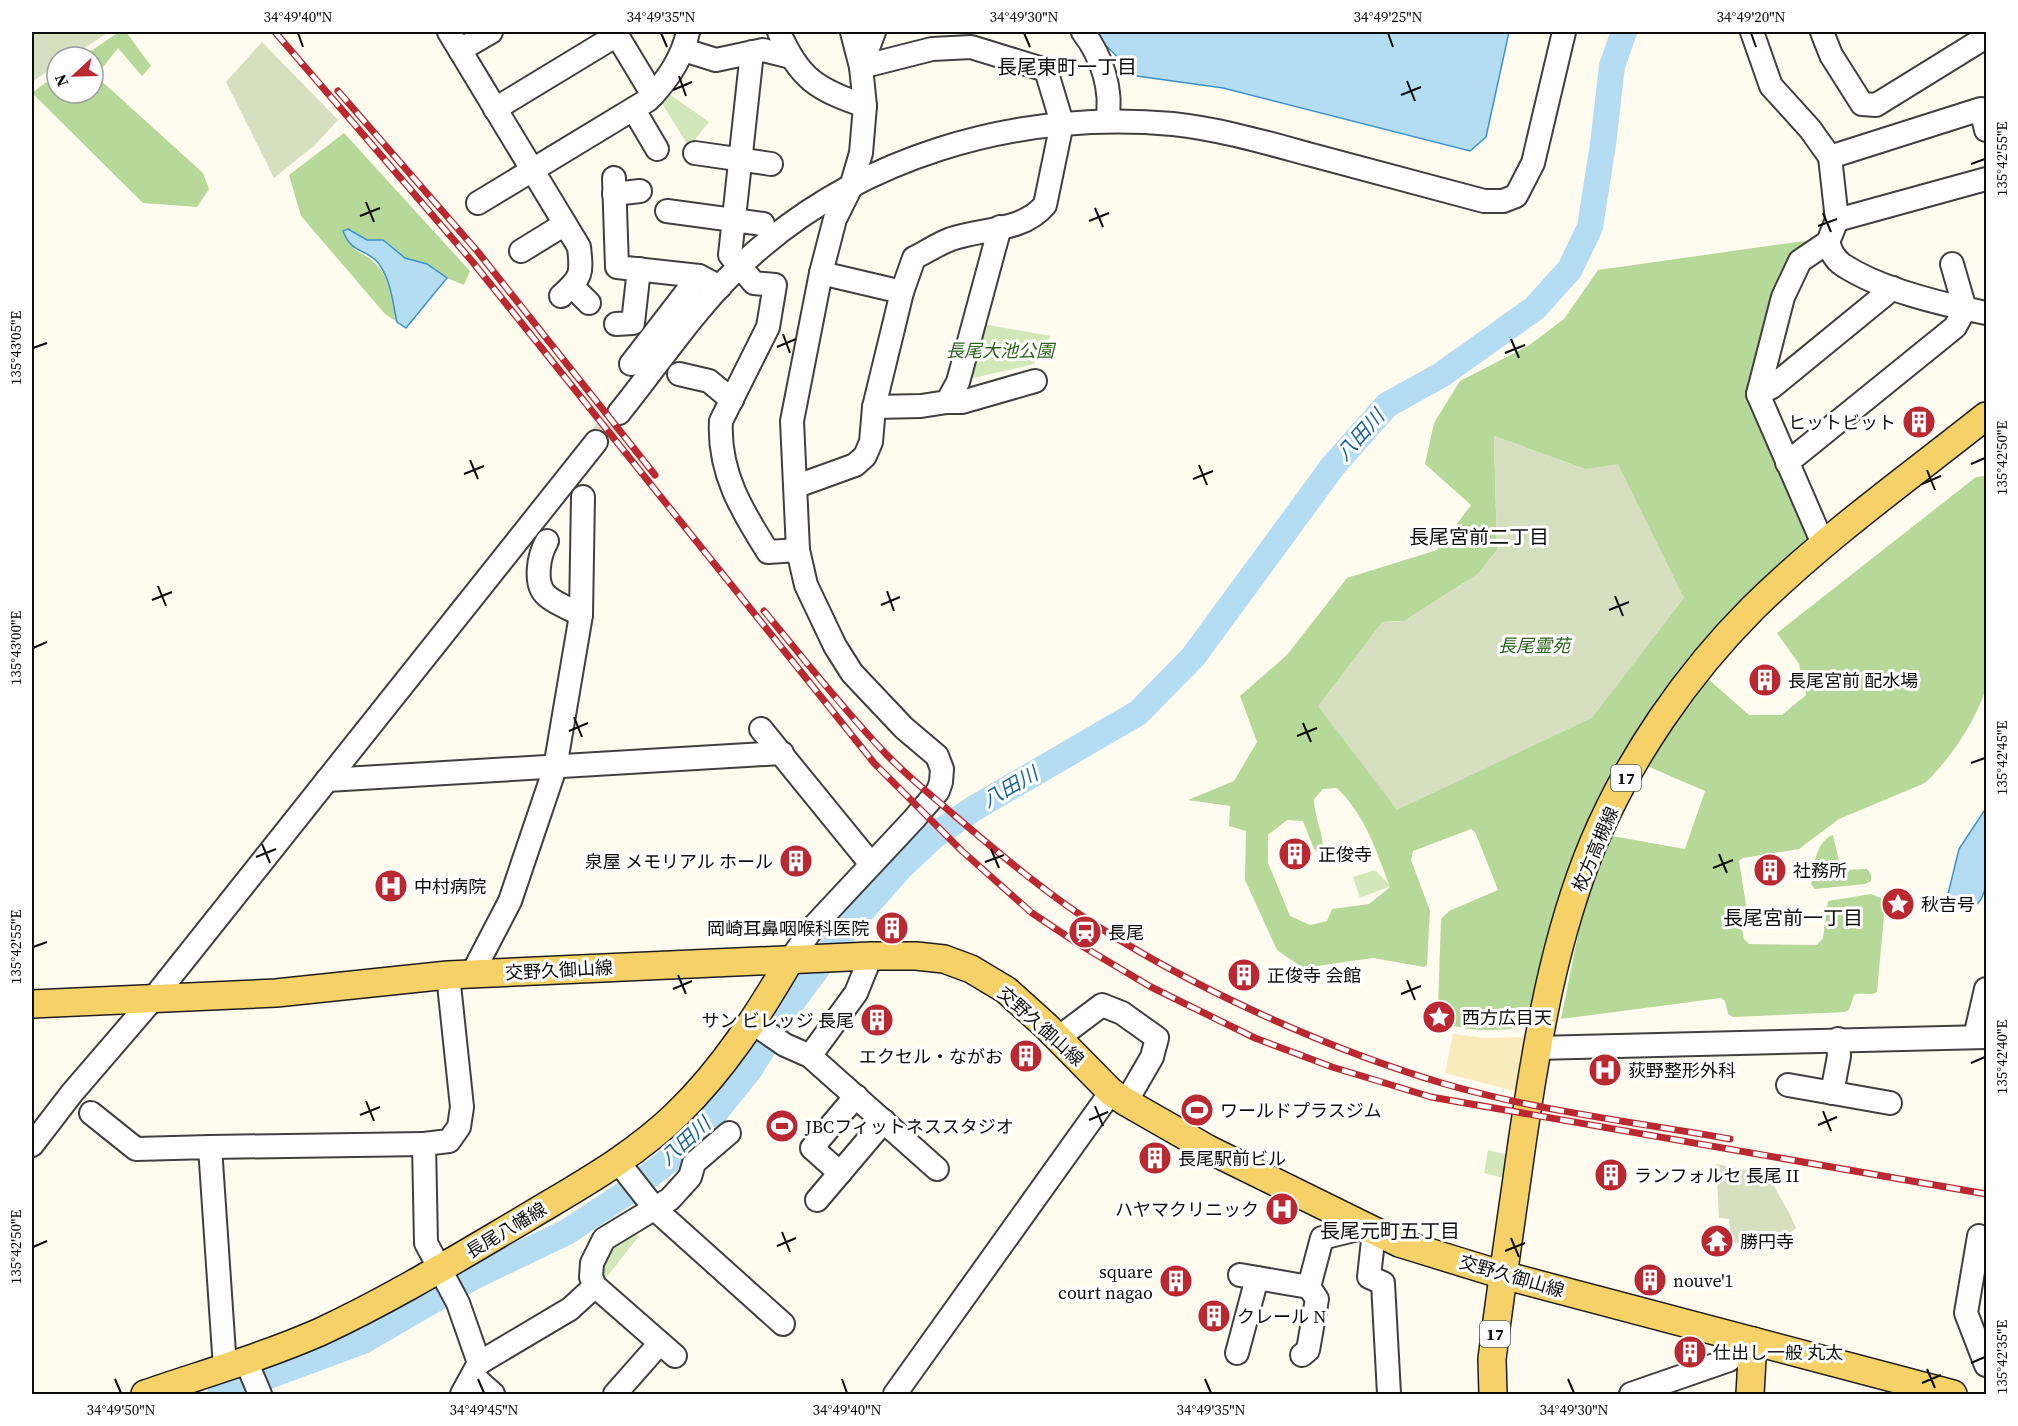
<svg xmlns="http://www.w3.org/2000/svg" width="2018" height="1426" viewBox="0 0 2018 1426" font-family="'Source Serif 4','Noto Sans JP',serif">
<rect width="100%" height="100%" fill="#fffbee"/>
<g fill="#d2e8b9">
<polygon points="668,93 709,122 689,147 661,102"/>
<polygon points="983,324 1051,336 1034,364 969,379"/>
<polygon points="1375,870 1391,886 1360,898 1353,877"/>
<polygon points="1488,1150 1508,1155 1504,1178 1484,1173"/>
<polygon points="635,1233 639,1236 602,1283 598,1263 612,1245"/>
</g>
<g fill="#b6d898" fill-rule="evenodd">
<polygon points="119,32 126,32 151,66 142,76 118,48 96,76 203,173 209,189 197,207 143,203 32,93 57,74 57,93 93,93 93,57 82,57"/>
<path d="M344,133L470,271L464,285L447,278L427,264L405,258L383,240H367L348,229L355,250C389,265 390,288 397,322L385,314L301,216L289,175Z"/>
<path d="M1818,239L1810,247L1752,393L1810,540L1709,635L1667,687L1562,890L1525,1027C1496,1031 1475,1032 1447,1024L1438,1008L1441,919L1449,911L1498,890L1475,832L1471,829L1413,851L1411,860L1430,911L1427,965L1424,967L1373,958L1303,968L1277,950L1245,880L1246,831L1229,826L1230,806L1188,800L1234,781L1257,742L1240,696L1287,655L1347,578L1437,550L1471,505L1425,464L1434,423L1460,381L1528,346L1564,319L1598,270ZM1494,436L1585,469L1397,810L1382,622L1404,621L1478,574L1497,550ZM1337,788C1366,817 1376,850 1390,887L1369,904L1332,909L1327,921L1310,925L1290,916L1268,863V835L1287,820L1303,821L1314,849L1323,855C1325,836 1314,818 1314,799L1323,789Z"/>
<path d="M1986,476V687C1978,718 1949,761 1925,783L1839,819L1799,849L1743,858L1739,861L1748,917L1741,925L1744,939L1749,944L1817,945L1823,938L1828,901L1871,894L1883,899L1885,905L1877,992C1869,997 1862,991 1854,995L1849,1010L1845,1012L1733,1017L1728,1014L1725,1001L1721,998L1561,1019L1582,915L1612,836L1685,849L1705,791L1647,766L1707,678L1749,715H1782L1806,695L1799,664L1777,633L1976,477Z"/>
<path d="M1833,835L1840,865L1844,870L1867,869L1871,874V881L1865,884L1815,889L1811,884C1814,868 1815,841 1833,835Z"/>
</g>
<polygon fill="#f9ebbc" points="1453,1034 1484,1038 1525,1037 1518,1092 1445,1073"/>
<g fill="#d6e0c0">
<polygon points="32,32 109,32 70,57 57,57 57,65 32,82"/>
<polygon points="262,42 338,120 315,145 274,178 226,82"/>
<polygon points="1494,436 1585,469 1618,464 1684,598 1592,718 1397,810 1318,706 1382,622 1404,621 1478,574 1497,550"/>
<path d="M1716,1164L1769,1174C1776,1193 1788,1208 1796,1228L1782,1240L1731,1243L1729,1219L1719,1218Z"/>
</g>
<g fill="#b4ddf4" stroke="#3d93c9" stroke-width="1.5">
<polygon points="1097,32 1509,32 1486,137 1470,151 1223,88 1137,76 1095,35"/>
<path d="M348,229L367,240H383L405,258L427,264L447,278L406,328L397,322C393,304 391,280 379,264C367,248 352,255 343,231Z"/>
<path d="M1986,808C1987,828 1993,889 1978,903C1972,910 1954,903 1946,902L1959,849Z"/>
</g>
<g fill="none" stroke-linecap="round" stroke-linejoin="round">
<polyline stroke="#b4ddf4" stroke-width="26" points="220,1394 363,1341 475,1276 567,1232 623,1195 667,1162 705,1125 750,1069 793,1001 847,928 901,867 934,836 973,809 1138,713 1193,657 1333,466 1387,405 1441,375 1535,308 1570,269 1590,227 1603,144 1612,66 1624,32"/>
<polyline stroke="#dbd7cc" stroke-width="22" stroke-dasharray="22 11" stroke-linecap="butt" points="596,442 619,413"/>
<defs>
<g id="minor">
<path d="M449,32L579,247C582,274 582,277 561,296"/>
<polyline points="615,32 653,95"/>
<path d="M779,32C799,79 818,90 865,106"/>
<path d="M1083,32C1102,57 1113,90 1107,121"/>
<polyline points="1752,32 1771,86 1810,129 1830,157 1837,220 1828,242 1800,261 1783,297 1758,394 1824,546"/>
<polyline points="1822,32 1831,55 1862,104 1876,105 1986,37"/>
<polyline points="460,50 491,32"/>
<polyline points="684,50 716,60 763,50 791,57"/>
<path d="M752,52L730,255L754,283L775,285L768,327L721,421C718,472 742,511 768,552L798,550"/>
<polyline points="861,67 874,32"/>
<polyline points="495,109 617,35"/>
<polyline points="634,110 657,149"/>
<polyline points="695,153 771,164"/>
<polyline points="1830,157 1981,109 1986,130"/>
<polyline points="614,178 617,267 699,276 720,287"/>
<polyline points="614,194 640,191"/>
<path d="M478,203L648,100C667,81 682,59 688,32"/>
<polyline points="667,211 763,224"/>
<polyline points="1837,220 1986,179"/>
<path d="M1828,242C1831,251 1834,259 1843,265C1881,290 1941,304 1986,313"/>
<polyline points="521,251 565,224"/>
<polyline points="821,273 902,292"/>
<polyline points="572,286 589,303"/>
<polyline points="616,324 633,323 639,269"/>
<polyline points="631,364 699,276"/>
<polyline points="679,374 709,381 732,400"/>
<polyline points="1758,394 1772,387 1893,288"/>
<polyline points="947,402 962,402 1035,381"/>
<polyline points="874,407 921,406 947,402 958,382 1000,227"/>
<path d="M619,413C658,365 693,311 738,268C853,157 1015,110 1173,124C1219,129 1264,142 1308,154C1366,170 1425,185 1484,201H1503L1516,196L1533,163L1564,32"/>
<polyline points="1787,463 1955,327 1965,309 1952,264"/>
<path d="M797,486L855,465L865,456L871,442L874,407L902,292L914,258C926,252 938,244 951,239C983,228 1022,232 1045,205L1062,123L1046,70L971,47L932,49L861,67"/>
<path d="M547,541C539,555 533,584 547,596C556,604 571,609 581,615"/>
<polyline points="761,729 871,864"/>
<polyline points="327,780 782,753"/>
<polyline points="790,960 815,925 914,819 938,791 941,782 942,769 937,756 904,728 852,673 835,646 806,585 798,550 792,421 821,273 835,219 851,187 861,153 865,106 861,67 852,32"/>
<polyline points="472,974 510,901 555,768 581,615 583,497"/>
<polyline points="448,975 462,1107 459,1127 449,1141 424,1144 426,1243 458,1303 479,1363 462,1394"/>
<polyline points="753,1023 785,1045 810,1056 937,1169"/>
<polyline points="1975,1037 1986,989"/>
<polyline points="1058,1038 1102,1005 1122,1013 1157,1038 1152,1057 1126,1102"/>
<polyline points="1536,1048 1986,1037"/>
<polyline points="810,1056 856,993 871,956"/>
<polyline points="1788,1085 1890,1103"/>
<polyline points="1832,1093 1839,1056 1838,1039"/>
<polyline points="91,1113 136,1149 210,1147 225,1368"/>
<polyline points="32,1145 72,1093 152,1000 596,442"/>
<polyline points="210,1147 424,1144"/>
<polyline points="619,1163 656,1210 783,1324"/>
<polyline points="840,1173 812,1148 856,1096"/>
<polyline points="817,1200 884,1121"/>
<polyline points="1374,1231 1369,1277 1383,1283 1389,1394"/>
<polyline points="1979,1236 1966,1313 1986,1365"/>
<polyline points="1240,1275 1309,1287"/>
<polyline points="1237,1353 1257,1278"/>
<polyline points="1302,1355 1308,1350 1317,1299 1309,1287 1322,1238 1366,1227"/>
<polyline points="675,1356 595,1286 591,1277 592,1263 604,1239 670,1199 690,1177 694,1163 729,1133"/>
<polyline points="246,1361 260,1394"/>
<polyline points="479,1363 570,1309 595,1286"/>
<polyline points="474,1377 493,1394"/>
<polyline points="615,1394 660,1343"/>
<polyline points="895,1394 1111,1092"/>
<polyline points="1631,1394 1729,1360 1753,1341"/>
</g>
<g id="major">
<polyline points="32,1004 276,993 448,975 871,956 916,956 944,959 971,969 1006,990 1046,1026 1111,1092 1126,1102 1208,1149 1399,1243 1503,1275 1953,1394"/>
<path d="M145,1394C203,1374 263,1357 320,1332C391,1299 458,1258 526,1218C579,1186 633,1157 678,1113C724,1068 758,1015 790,960"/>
<path d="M1493,1394L1492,1359C1501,1287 1512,1215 1522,1143C1537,1042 1554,938 1593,844C1629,758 1687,674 1753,608C1824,538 1908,478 1986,416"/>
<polyline points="1750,1394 1753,1341"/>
</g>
</defs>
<use href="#minor" stroke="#404040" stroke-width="26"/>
<use href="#major" stroke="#1e1e1e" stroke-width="30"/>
<use href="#minor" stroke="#fff" stroke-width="22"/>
<use href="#major" stroke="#f5d168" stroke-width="27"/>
<defs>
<g id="rail">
<polyline points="275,32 471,260 874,763 962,851 1032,913 1077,943 1151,987 1255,1038 1332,1067 1431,1097 1986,1194"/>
<polyline points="338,91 478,252 655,475"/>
<path d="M764,611C804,659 843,709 886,754C907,776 931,795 954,815C994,849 1035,884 1079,914C1183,984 1324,1048 1445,1084C1538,1111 1635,1122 1730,1139"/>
</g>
</defs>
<use href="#rail" stroke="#ba2931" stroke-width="7"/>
<use href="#rail" stroke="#fff" stroke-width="4.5" stroke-dasharray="14" stroke-linecap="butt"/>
</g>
<path fill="none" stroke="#0d0d0d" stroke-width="2" d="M298,33L303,47M661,33L667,47M1024,33L1030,47M1388,33L1393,47M1751,33L1756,47M679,76L686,96M1407,81L1415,101M673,90L692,82M1401,95L1421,87M1971,164L1985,159M366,202L374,222M1095,208L1103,227M1823,213L1831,232M360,216L380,208M1089,221L1109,213M1818,226L1837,219M783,334L790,353M1511,339L1519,358M777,347L796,339M33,348L47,343M1505,353L1525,345M470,460L478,479M1971,464L1985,458M1199,465L1207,485M1927,470L1935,490M464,474L484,466M1193,479L1213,471M1922,484L1941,476M158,586L166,606M887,591L894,611M1615,596L1623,616M152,600L172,592M881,605L900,597M1609,610L1629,602M33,648L47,642M574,717L582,737M1303,723L1311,742M569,731L588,723M1297,736L1317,728M1971,763L1985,758M262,844L270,863M991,849L999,868M1719,854L1727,873M256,857L276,849M985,862L1004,855M1713,868L1733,860M33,947L47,942M678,975L686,994M1407,980L1415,1000M673,989L692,981M1401,994L1421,986M1971,1063L1985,1057M366,1101L374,1121M1095,1106L1103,1126M1823,1111L1831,1131M360,1115L380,1107M1089,1120L1108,1112M1818,1125L1837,1117M782,1232L790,1252M1511,1238L1519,1257M777,1246L796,1238M33,1247L47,1241M1505,1251L1525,1243M1971,1363L1985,1357M1927,1369L1935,1388M115,1379L121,1393M478,1379L484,1393M842,1379L847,1393M1205,1379L1211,1393M1568,1379L1574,1393M1922,1383L1941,1375"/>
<defs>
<symbol id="building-disc" viewBox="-11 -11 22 22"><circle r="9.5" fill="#ba2931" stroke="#fff"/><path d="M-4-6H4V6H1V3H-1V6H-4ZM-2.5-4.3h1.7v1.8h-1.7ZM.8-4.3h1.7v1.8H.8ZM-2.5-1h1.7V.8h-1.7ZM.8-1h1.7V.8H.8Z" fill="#fff"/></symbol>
<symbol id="hospital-disc" viewBox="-11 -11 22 22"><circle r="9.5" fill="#ba2931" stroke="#fff"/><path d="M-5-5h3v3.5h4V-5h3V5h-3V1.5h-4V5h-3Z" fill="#fff"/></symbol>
<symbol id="sight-disc" viewBox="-11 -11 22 22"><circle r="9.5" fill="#ba2931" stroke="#fff"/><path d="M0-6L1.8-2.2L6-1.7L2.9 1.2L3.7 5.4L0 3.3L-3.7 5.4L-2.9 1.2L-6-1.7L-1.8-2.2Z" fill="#fff"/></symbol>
<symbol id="station-disc" viewBox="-11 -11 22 22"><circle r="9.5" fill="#ba2931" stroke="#fff"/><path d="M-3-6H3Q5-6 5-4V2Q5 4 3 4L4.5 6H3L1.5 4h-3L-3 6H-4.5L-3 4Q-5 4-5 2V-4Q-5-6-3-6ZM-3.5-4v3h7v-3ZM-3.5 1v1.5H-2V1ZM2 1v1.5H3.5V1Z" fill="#fff"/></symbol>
<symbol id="stadium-disc" viewBox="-11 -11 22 22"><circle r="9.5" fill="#ba2931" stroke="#fff"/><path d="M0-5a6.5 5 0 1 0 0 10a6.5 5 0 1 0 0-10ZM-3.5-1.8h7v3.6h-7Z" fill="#fff"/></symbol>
<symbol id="temple-disc" viewBox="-11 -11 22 22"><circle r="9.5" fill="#ba2931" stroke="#fff"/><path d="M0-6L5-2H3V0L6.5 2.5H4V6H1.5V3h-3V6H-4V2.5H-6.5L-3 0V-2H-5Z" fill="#fff"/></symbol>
</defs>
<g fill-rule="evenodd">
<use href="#building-disc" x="1900" y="403" width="38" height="38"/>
<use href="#building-disc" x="1746" y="661" width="38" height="38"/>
<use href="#building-disc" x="1276" y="835" width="38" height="38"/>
<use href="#building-disc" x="777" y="842" width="38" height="38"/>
<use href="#building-disc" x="1751" y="851" width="38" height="38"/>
<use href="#hospital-disc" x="372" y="867" width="38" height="38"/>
<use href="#sight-disc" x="1879" y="885" width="38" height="38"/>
<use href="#building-disc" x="873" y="909" width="38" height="38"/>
<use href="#station-disc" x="1066" y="913" width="38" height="38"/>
<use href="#building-disc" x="1225" y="956" width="38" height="38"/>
<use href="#sight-disc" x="1420" y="998" width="38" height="38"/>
<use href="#building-disc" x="858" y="1001" width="38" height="38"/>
<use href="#building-disc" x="1007" y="1037" width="38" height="38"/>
<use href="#hospital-disc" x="1586" y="1051" width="38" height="38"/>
<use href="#stadium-disc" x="1178" y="1091" width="38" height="38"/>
<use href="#stadium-disc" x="763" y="1107" width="38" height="38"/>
<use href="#building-disc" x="1136" y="1139" width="38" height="38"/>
<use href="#building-disc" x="1592" y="1156" width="38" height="38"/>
<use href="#hospital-disc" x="1263" y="1190" width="38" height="38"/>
<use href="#temple-disc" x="1698" y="1222" width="38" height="38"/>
<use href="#building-disc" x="1631" y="1261" width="38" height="38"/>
<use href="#building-disc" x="1157" y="1262" width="38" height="38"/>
<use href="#building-disc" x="1195" y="1297" width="38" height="38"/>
<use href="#building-disc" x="1671" y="1333" width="38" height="38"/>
</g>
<g text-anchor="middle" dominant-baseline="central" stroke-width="6" stroke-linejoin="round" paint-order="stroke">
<g fill="#fff" stroke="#565656" stroke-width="1.5">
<rect x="1611" y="765" width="30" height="26" rx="4.5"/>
<rect x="1480" y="1321" width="30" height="26" rx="4.5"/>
</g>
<g font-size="16" font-weight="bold" fill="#0d0d0d">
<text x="1626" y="778">17</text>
<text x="1495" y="1334">17</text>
</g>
<g font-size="18" font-style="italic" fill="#2e631f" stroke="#fff">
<text x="1000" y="350">長尾大池公園</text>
<text x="1534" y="645">長尾霊苑</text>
</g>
<g font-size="18" fill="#0d0d0d" stroke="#fff" text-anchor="start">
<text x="1896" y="422" text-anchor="end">ヒットビット</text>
<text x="1788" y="680">長尾宮前 配水場</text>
<text x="1318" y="854">正俊寺</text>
<text x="773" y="861" text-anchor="end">泉屋 メモリアル ホール</text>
<text x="1793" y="870">社務所</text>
<text x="414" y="886">中村病院</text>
<text x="1921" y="904">秋吉号</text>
<text x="869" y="928" text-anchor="end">岡崎耳鼻咽喉科医院</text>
<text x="1108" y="932">長尾</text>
<text x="1267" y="975">正俊寺 会館</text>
<text x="1462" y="1017">西方広目天</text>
<text x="854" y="1020" text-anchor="end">サン ビレッジ 長尾</text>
<text x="1003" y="1056" text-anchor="end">エクセル・ながお</text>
<text x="1628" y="1070">荻野整形外科</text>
<text x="1220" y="1110">ワールドプラスジム</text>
<text x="805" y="1126">JBCフィットネススタジオ</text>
<text x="1178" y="1158">長尾駅前ビル</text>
<text x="1634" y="1175">ランフォルセ 長尾 II</text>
<text x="1259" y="1209" text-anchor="end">ハヤマクリニック</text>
<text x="1740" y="1241">勝円寺</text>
<text x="1153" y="1271" text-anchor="end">square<tspan x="1153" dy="21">court nagao</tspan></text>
<text x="1673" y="1280">nouve'1</text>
<text x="1237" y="1316">クレール N</text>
<text x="1713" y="1352">仕出し一般 丸太</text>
</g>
<g font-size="18" fill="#0d0d0d" stroke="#fff">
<text transform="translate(1595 849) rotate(-67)">枚方高槻線</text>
<text transform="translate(559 970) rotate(-3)">交野久御山線</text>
<text transform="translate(1041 1026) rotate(42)">交野久御山線</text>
<text transform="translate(506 1230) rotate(-31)">長尾八幡線</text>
<text transform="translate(1512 1276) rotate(16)">交野久御山線</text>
</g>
<g font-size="20" fill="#0d0d0d" stroke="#fff">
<text x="1067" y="67">長尾東町一丁目</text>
<text x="1479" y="537">長尾宮前二丁目</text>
<text x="1793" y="918">長尾宮前一丁目</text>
<text x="1390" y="1231">長尾元町五丁目</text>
</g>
<g font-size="20" font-style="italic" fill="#1a649c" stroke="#fff">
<text transform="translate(1360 435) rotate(-48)">八田川</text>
<text transform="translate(1010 787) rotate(-30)">八田川</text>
<text transform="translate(685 1141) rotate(-42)">八田川</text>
</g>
</g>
<rect width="2018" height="1426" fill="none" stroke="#ffffff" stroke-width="66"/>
<g transform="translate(75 75) rotate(248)"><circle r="28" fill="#ffffff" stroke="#9e9e9e" stroke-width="1.5"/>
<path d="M0-4.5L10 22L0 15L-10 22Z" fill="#ba2931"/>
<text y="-9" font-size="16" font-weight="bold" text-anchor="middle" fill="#0d0d0d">N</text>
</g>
<rect x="33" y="33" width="1952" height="1360" fill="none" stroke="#0d0d0d" stroke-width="2"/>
<g font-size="15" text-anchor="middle" fill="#0d0d0d">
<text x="298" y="22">34°49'40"N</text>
<text x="661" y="22">34°49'35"N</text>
<text x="1024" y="22">34°49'30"N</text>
<text x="1388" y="22">34°49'25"N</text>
<text x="1751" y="22">34°49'20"N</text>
<text transform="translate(2002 159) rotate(-90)" y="5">135°42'55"E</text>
<text transform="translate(16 348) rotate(-90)" y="5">135°43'05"E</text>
<text transform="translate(2002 458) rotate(-90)" y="5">135°42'50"E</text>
<text transform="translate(16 648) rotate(-90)" y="5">135°43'00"E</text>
<text transform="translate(2002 758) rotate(-90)" y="5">135°42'45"E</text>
<text transform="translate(16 947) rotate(-90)" y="5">135°42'55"E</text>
<text transform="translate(2002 1057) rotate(-90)" y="5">135°42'40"E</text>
<text transform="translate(16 1247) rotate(-90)" y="5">135°42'50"E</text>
<text transform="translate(2002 1357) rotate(-90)" y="5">135°42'35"E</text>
<text x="121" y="1415">34°49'50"N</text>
<text x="484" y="1415">34°49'45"N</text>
<text x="847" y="1415">34°49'40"N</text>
<text x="1211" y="1415">34°49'35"N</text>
<text x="1574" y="1415">34°49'30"N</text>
</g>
</svg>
